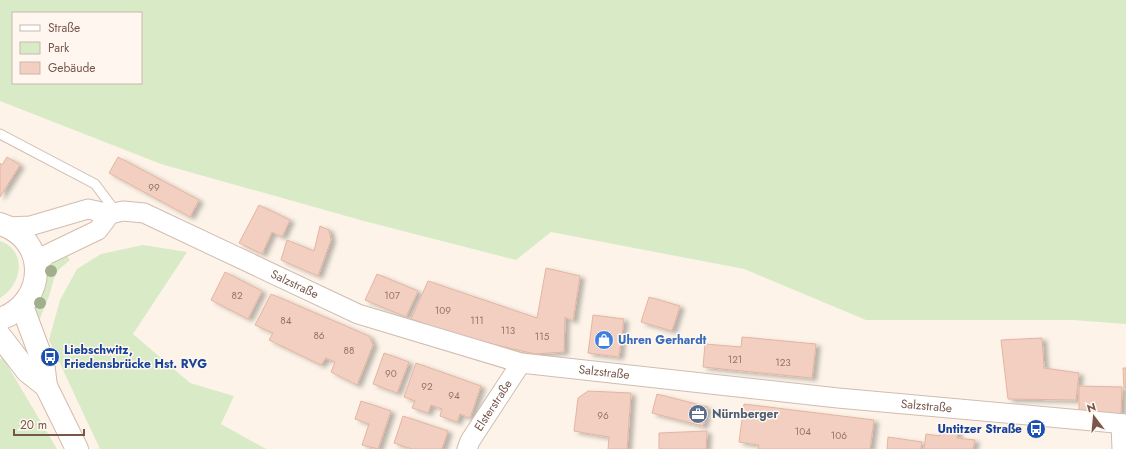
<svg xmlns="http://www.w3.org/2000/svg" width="1126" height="449" viewBox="0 0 1126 449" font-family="Jost,sans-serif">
<defs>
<filter id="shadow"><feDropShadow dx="4.5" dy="2.5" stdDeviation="2" flood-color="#0004"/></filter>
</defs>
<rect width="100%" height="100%" fill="#fdf3e8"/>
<g fill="#d8ebc6" fill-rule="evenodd">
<path d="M0,0H1126V324L1073,320H866L744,269L551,232L516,260L364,221L161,164L0,101ZM13,13H141V83H13Z"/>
<path d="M0,241C28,251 22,285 0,298Z"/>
<polygon points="143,245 187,252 133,334 190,383 234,396 221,424 266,449 100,449 49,340 60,300 77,269 101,254"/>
<polygon points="66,254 70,260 56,272 49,296 39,321 33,305 44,269"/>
<polygon points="3,358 57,449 0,449 0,359"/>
</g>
<g fill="#f2cfc0" stroke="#e5b4a0" filter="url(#shadow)">
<polygon points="7,157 20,165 0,197 0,163 2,165"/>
<polygon points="118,157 199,200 190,217 109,173"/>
<polygon points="259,205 290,220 282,237 272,232 262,254 239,243"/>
<polygon points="320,226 329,230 331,240 318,276 281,260 287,240 314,251"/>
<polygon points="546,268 580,276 573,321 565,317 564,352 535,354 505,347 459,336 411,319 428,281 537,318"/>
<polygon points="225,272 262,291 248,319 211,300"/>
<polygon points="377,274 418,291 406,317 365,300"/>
<polygon points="271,294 369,336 373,345 357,385 331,372 335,362 326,358 321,365 269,340 273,333 255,325"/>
<polygon points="649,297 680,306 672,331 641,322"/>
<polygon points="593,315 624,319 619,357 588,353"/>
<polygon points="742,337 816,344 812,378 703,367 705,344 741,347"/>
<polygon points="1042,338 1044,368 1079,373 1076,400 1008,399 1001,340"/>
<polygon points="384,353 409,362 397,393 373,384"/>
<polygon points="416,363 481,386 470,418 460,414 457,422 440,416 442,409 431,405 428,413 412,408 415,401 404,397"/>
<polygon points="1123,368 1126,368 1126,388 1124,388"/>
<polygon points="1079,386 1122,387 1121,414 1079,414"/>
<polygon points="588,391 631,393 627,449 608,449 609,437 574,431 578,398"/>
<polygon points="657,394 708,407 703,426 652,413"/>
<polygon points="361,401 391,411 378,449 362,445 369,424 355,419"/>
<polygon points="744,404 874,420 870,449 758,449 759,445 739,442"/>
<polygon points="403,416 448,431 442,449 412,449 394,443"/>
<polygon points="941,428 958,430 957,438 975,440 973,449 924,449 926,434 940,436"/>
<polygon points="707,431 706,449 659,449 659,433"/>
<polygon points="888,437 922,442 921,449 887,449"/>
</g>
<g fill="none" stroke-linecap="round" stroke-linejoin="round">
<defs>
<polyline id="lane" points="0,134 95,184 116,212"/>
<g id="street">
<path id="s1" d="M8,227L30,226L88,209L110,214L123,211L144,213L358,314L521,363L838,398L1126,424"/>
<polyline points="36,266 46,255 98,230 110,214"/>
<polyline points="1121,424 1122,449"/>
<path id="s2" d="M467,449L470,441L521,363"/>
</g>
<g id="secondary">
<path d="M0,224C49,239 47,303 0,319"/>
<polyline points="22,306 43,362 46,386 77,449"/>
<polyline points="0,336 27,371 46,386"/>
</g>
</defs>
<use href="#lane" stroke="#d1bcb0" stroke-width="11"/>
<use href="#street" stroke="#d1bcb0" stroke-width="21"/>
<use href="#secondary" stroke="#d4bbad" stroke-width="24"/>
<use href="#lane" stroke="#fff" stroke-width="9"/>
<use href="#street" stroke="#fff" stroke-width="19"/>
<use href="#secondary" stroke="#fff" stroke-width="22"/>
</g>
<g fill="#a1af8c">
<circle cx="51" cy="271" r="6"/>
<circle cx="40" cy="303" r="6"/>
</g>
<defs>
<symbol id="shop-disc" viewBox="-11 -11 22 22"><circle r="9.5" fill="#3f7fe0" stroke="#fff7ef"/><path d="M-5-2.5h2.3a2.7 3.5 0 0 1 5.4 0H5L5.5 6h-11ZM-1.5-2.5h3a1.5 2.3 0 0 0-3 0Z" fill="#fff"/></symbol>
<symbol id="bus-disc" viewBox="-11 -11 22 22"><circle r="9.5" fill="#1a4fb4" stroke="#fff7ef"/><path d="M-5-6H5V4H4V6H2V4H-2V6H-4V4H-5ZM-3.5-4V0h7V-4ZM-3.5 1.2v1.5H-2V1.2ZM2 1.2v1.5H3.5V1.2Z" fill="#fff"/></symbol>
<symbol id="office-disc" viewBox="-11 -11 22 22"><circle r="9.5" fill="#5c6f8a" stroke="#fff7ef"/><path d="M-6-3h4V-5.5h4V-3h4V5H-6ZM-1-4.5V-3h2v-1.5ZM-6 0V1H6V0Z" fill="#fff"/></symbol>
</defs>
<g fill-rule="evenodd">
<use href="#shop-disc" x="593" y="329" width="22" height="22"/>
<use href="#bus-disc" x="39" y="346" width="22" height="22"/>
<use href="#office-disc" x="687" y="403" width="22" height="22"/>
<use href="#bus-disc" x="1025" y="418" width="22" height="22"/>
</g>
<g text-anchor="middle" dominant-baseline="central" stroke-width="3" stroke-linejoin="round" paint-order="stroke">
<g font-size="10" fill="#967568">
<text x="154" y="187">99</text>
<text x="237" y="295">82</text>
<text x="392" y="295">107</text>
<text x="443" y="310">109</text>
<text x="286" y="320">84</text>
<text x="477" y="320">111</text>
<text x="508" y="330">113</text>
<text x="319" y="335">86</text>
<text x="542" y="336">115</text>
<text x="349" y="350">88</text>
<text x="735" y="359">121</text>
<text x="783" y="362">123</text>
<text x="391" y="373">90</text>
<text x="427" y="386">92</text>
<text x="454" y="395">94</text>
<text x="603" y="415">96</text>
<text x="803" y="431">104</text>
<text x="839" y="435">106</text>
</g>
<g font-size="12" fill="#77574b" stroke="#fff7ef">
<text stroke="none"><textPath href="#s1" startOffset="306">Salzstraße</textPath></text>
<text stroke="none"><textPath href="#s1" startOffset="630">Salzstraße</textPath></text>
<text stroke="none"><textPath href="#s2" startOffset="51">Elsterstraße</textPath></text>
<text stroke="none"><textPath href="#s1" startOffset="954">Salzstraße</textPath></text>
</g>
<g font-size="12" font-weight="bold" fill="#366cbe" stroke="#fff7ef" text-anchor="start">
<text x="618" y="340">Uhren Gerhardt</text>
</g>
<g font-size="12" font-weight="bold" fill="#164399" stroke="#fff7ef" text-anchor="start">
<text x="64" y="350">Liebschwitz,<tspan x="64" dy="14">Friedensbrücke Hst. RVG</tspan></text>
<text x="1022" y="429" text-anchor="end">Untitzer Straße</text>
</g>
<g font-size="12" font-weight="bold" fill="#4e5e75" stroke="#fff7ef" text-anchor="start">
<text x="712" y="414">Nürnberger</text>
</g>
</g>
<rect x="12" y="12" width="130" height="72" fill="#fff7ef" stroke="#c9b7ad"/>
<rect x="20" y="25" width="20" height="6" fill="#ffffff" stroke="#c9b7ad"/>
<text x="48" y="32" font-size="12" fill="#77574b">Straße</text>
<rect x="20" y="42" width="20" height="12" fill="#d8ebc6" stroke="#c9b7ad"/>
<text x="48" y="52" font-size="12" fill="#77574b">Park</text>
<rect x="20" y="62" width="20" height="12" fill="#f2cfc0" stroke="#c9b7ad"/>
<text x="48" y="72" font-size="12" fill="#77574b">Gebäude</text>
<g transform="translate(1094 417) rotate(344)" stroke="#fff7ef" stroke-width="3" paint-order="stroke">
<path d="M0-3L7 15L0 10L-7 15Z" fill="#77574b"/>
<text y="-6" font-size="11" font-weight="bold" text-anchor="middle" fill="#77574b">N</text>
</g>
<path d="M14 429v6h70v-6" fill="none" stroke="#77574b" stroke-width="2"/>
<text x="20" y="429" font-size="12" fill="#77574b" stroke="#fff7ef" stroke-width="3" paint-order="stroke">20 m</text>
</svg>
